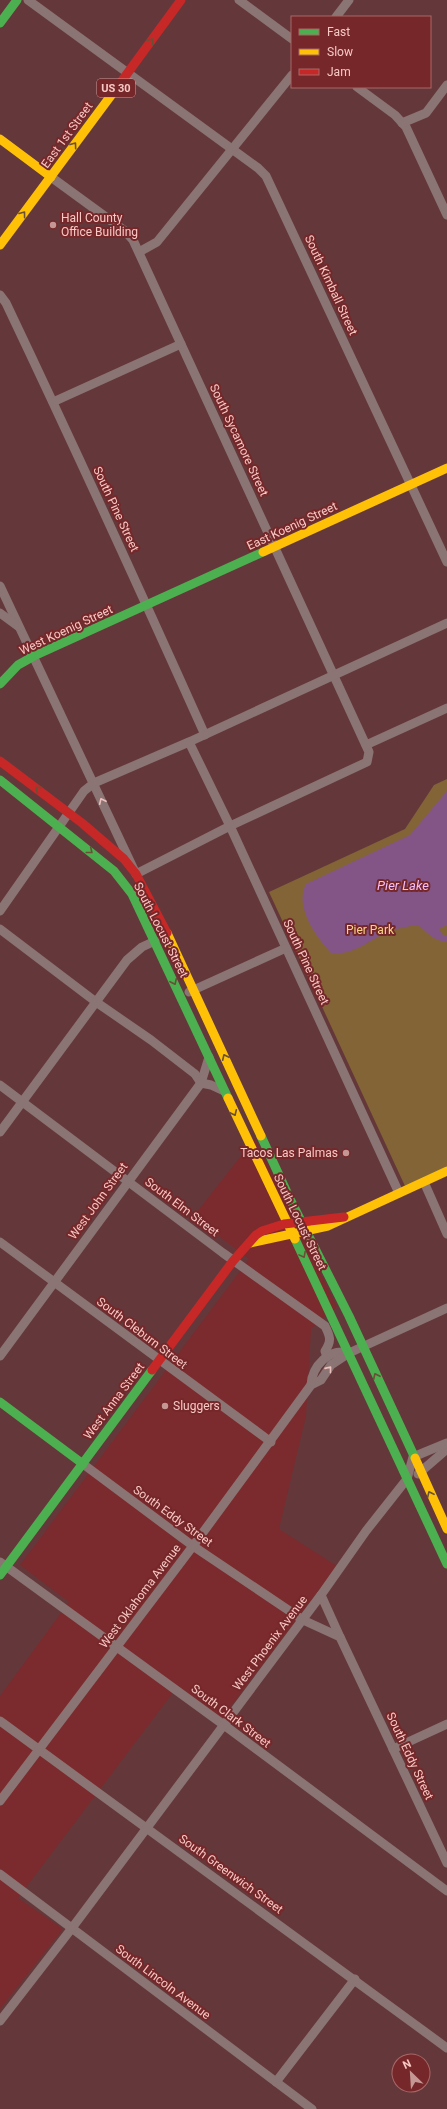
<svg xmlns="http://www.w3.org/2000/svg" width="447" height="2109" viewBox="0 0 447 2109" font-family="Roboto,sans-serif">
<rect width="100%" height="100%" fill="#64383a"/>
<polygon fill="#7b2b2d" points="255,1138 337,1307 311,1329 306,1416 279,1529 337,1566 222,1718 178,1686 18,1898 63,1929 0,2009 0,1696 69,1602 20,1565 249,1259 193,1217"/>
<polygon fill="#826437" points="447,779 447,1167 405,1186 269,892 405,829 434,785"/>
<path fill="#835586" d="M447,791V925L439,929L443,935H447V941C435,943 427,932 418,925C410,926 393,929 385,933C367,942 352,956 331,953C316,937 294,906 306,884L410,835Z"/>
<g fill="none" stroke-linecap="round" stroke-linejoin="round">
<g stroke="#8b7474" stroke-width="9">
<polyline points="28,0 258,168 266,176 447,562"/>
<polyline points="239,0 292,39"/>
<polyline points="336,17 349,0"/>
<polyline points="357,87 395,115 406,127 447,215"/>
<polyline points="402,123 426,113 447,85"/>
<polyline points="139,252 157,242 292,75"/>
<path d="M0,295L6,303C74,446 140,590 205,735"/>
<polyline points="53,402 181,344"/>
<polyline points="0,586 136,874 230,826 367,762 369,752 133,240 125,231 51,177"/>
<polyline points="0,613 19,627"/>
<polyline points="189,742 230,826 399,1193"/>
<polyline points="366,745 447,708"/>
<polyline points="0,911 84,791 94,783 189,742 447,623"/>
<polyline points="0,929 96,1002 151,1040 195,1074 201,1083 211,1085 224,1091"/>
<polyline points="189,992 286,948"/>
<path d="M0,1085L223,1253L325,1326C330,1336 332,1341 325,1351L327,1357"/>
<polyline points="0,1132 127,960 142,947 155,941"/>
<polyline points="424,1182 447,1234"/>
<polyline points="0,1242 271,1442"/>
<polyline points="0,1356 201,1083 209,1057"/>
<path d="M311,1385C312,1366 329,1348 349,1353"/>
<polyline points="83,1464 193,1546 303,1620 340,1637 447,1863"/>
<polyline points="418,1474 447,1449"/>
<polyline points="0,1562 224,1725 447,1891"/>
<polyline points="321,1595 340,1637"/>
<polyline points="0,1721 447,2048"/>
<polyline points="393,1749 447,1724"/>
<polyline points="0,1801 193,1546 311,1385 321,1380 331,1365 349,1353 447,1308"/>
<polyline points="0,1874 312,2109"/>
<polyline points="0,2021 72,1928 321,1595 366,1531 407,1479 413,1457 447,1443"/>
<polyline points="276,2082 355,1979"/>
</g>
<g stroke="#4caf50" stroke-width="9">
<polyline points="0,23 17,0"/>
<polyline points="0,684 18,665 34,656 263,552"/>
<polyline points="0,780 114,871 132,894 228,1098"/>
<polyline points="261,1136 290,1199 349,1316 415,1458"/>
<polyline points="295,1239 447,1564"/>
<polyline points="0,1402 83,1464"/>
<polyline points="0,1575 152,1370"/>
</g>
<g stroke="#ffc107" stroke-width="9">
<polyline points="0,139 51,177"/>
<polyline points="0,245 121,82"/>
<polyline points="263,552 447,468"/>
<polyline points="167,933 261,1136"/>
<polyline points="228,1098 295,1239"/>
<polyline points="250,1243 328,1226 447,1171"/>
<polyline points="415,1458 447,1529"/>
</g>
<g stroke="#c62828" stroke-width="9">
<polyline points="121,82 181,0"/>
<polyline points="0,761 82,823 124,859 136,874 167,933"/>
<polyline points="152,1370 233,1261 256,1235 262,1231 284,1224 344,1217"/>
</g>
</g>
<defs><path id="oneway-chevron" d="M-2-3.5L2.5 0L-2 3.5" fill="none" stroke-width="1.6" stroke-linecap="round" stroke-linejoin="round"/></defs>
<g stroke="#695035">
<use href="#oneway-chevron" transform="translate(151 41) rotate(-54)"/>
<use href="#oneway-chevron" transform="translate(74 145) rotate(-54)"/>
<use href="#oneway-chevron" transform="translate(23 214) rotate(-53)"/>
<use href="#oneway-chevron" transform="translate(38 789) rotate(-143)"/>
<use href="#oneway-chevron" transform="translate(90 851) rotate(39)"/>
<use href="#oneway-chevron" transform="translate(174 982) rotate(65)"/>
<use href="#oneway-chevron" transform="translate(225 1057) rotate(-115)"/>
<use href="#oneway-chevron" transform="translate(234 1113) rotate(65)"/>
<use href="#oneway-chevron" transform="translate(303 1255) rotate(62)"/>
<use href="#oneway-chevron" transform="translate(376 1376) rotate(-115)"/>
<use href="#oneway-chevron" transform="translate(430 1494) rotate(-115)"/>
</g>
<g stroke="#ecc0bc">
<use href="#oneway-chevron" transform="translate(102 801) rotate(-115)"/>
<use href="#oneway-chevron" transform="translate(329 1369) rotate(-51)"/>
</g>
<g fill="#c49694" stroke="#752729" stroke-width="1.5">
<circle cx="53" cy="225" r="4"/>
<circle cx="346" cy="1153" r="4"/>
<circle cx="165" cy="1406" r="4"/>
</g>
<g text-anchor="middle" dominant-baseline="central" stroke-width="4" stroke-linejoin="round" paint-order="stroke">
<rect fill="#752729" stroke="#d09896" stroke-width="1" x="97" y="79" width="38" height="18" rx="3"/>
<g font-size="11" font-weight="bold" fill="#f7c8c4">
<text x="116" y="88">US 30</text>
</g>
<g font-size="12" fill="#f7c8c4" stroke="#752729">
<text transform="translate(67 135) rotate(-54)">East 1st Street</text>
<text transform="translate(331 285) rotate(65)">South Kimball Street</text>
<text transform="translate(239 440) rotate(65)">South Sycamore Street</text>
<text transform="translate(116 509) rotate(65)">South Pine Street</text>
<text transform="translate(292 526) rotate(-25)">East Koenig Street</text>
<text transform="translate(66 630) rotate(-25)">West Koenig Street</text>
<text transform="translate(161 930) rotate(63)">South Locust Street</text>
<text transform="translate(306 962) rotate(65)">South Pine Street</text>
<text transform="translate(98 1201) rotate(-54)">West John Street</text>
<text transform="translate(182 1207) rotate(37)">South Elm Street</text>
<text transform="translate(300 1222) rotate(64)">South Locust Street</text>
<text transform="translate(142 1333) rotate(37)">South Cleburn Street</text>
<text transform="translate(114 1401) rotate(-53)">West Anna Street</text>
<text transform="translate(173 1516) rotate(36)">South Eddy Street</text>
<text transform="translate(140 1596) rotate(-53)">West Oklahoma Avenue</text>
<text transform="translate(270 1643) rotate(-53)">West Phoenix Avenue</text>
<text transform="translate(231 1716) rotate(37)">South Clark Street</text>
<text transform="translate(410 1756) rotate(65)">South Eddy Street</text>
<text transform="translate(231 1874) rotate(36)">South Greenwich Street</text>
<text transform="translate(163 1982) rotate(37)">South Lincoln Avenue</text>
</g>
<g font-size="12" fill="#f7c8c4" stroke="#752729" text-anchor="start">
<text x="61" y="218">Hall County<tspan x="61" dy="14">Office Building</tspan></text>
<text x="338" y="1153" text-anchor="end">Tacos Las Palmas</text>
<text x="173" y="1406">Sluggers</text>
</g>
<g font-size="12" fill="#fbd48b" stroke="#752729">
<text x="370" y="930">Pier Park</text>
</g>
<g font-size="13" font-style="italic" fill="#f5bffd" stroke="#752729">
<text x="403" y="885">Pier Lake</text>
</g>
</g>
<rect x="291" y="16" width="140" height="72" fill="#752729" stroke="#a96767"/>
<rect x="299" y="29" width="20" height="6" fill="#4caf50" stroke="#a96767"/>
<text x="327" y="36" font-size="12" fill="#f7c8c4">Fast</text>
<rect x="299" y="49" width="20" height="6" fill="#ffc107" stroke="#a96767"/>
<text x="327" y="56" font-size="12" fill="#f7c8c4">Slow</text>
<rect x="299" y="69" width="20" height="6" fill="#c62828" stroke="#a96767"/>
<text x="327" y="76" font-size="12" fill="#f7c8c4">Jam</text>
<g transform="translate(411 2073) rotate(335)"><circle r="19" fill="#752729" stroke="#a96767"/>
<path d="M0-3L7 15L0 10L-7 15Z" fill="#c49694"/>
<text y="-6" font-size="11" font-weight="bold" text-anchor="middle" fill="#f7c8c4">N</text>
</g>
</svg>
